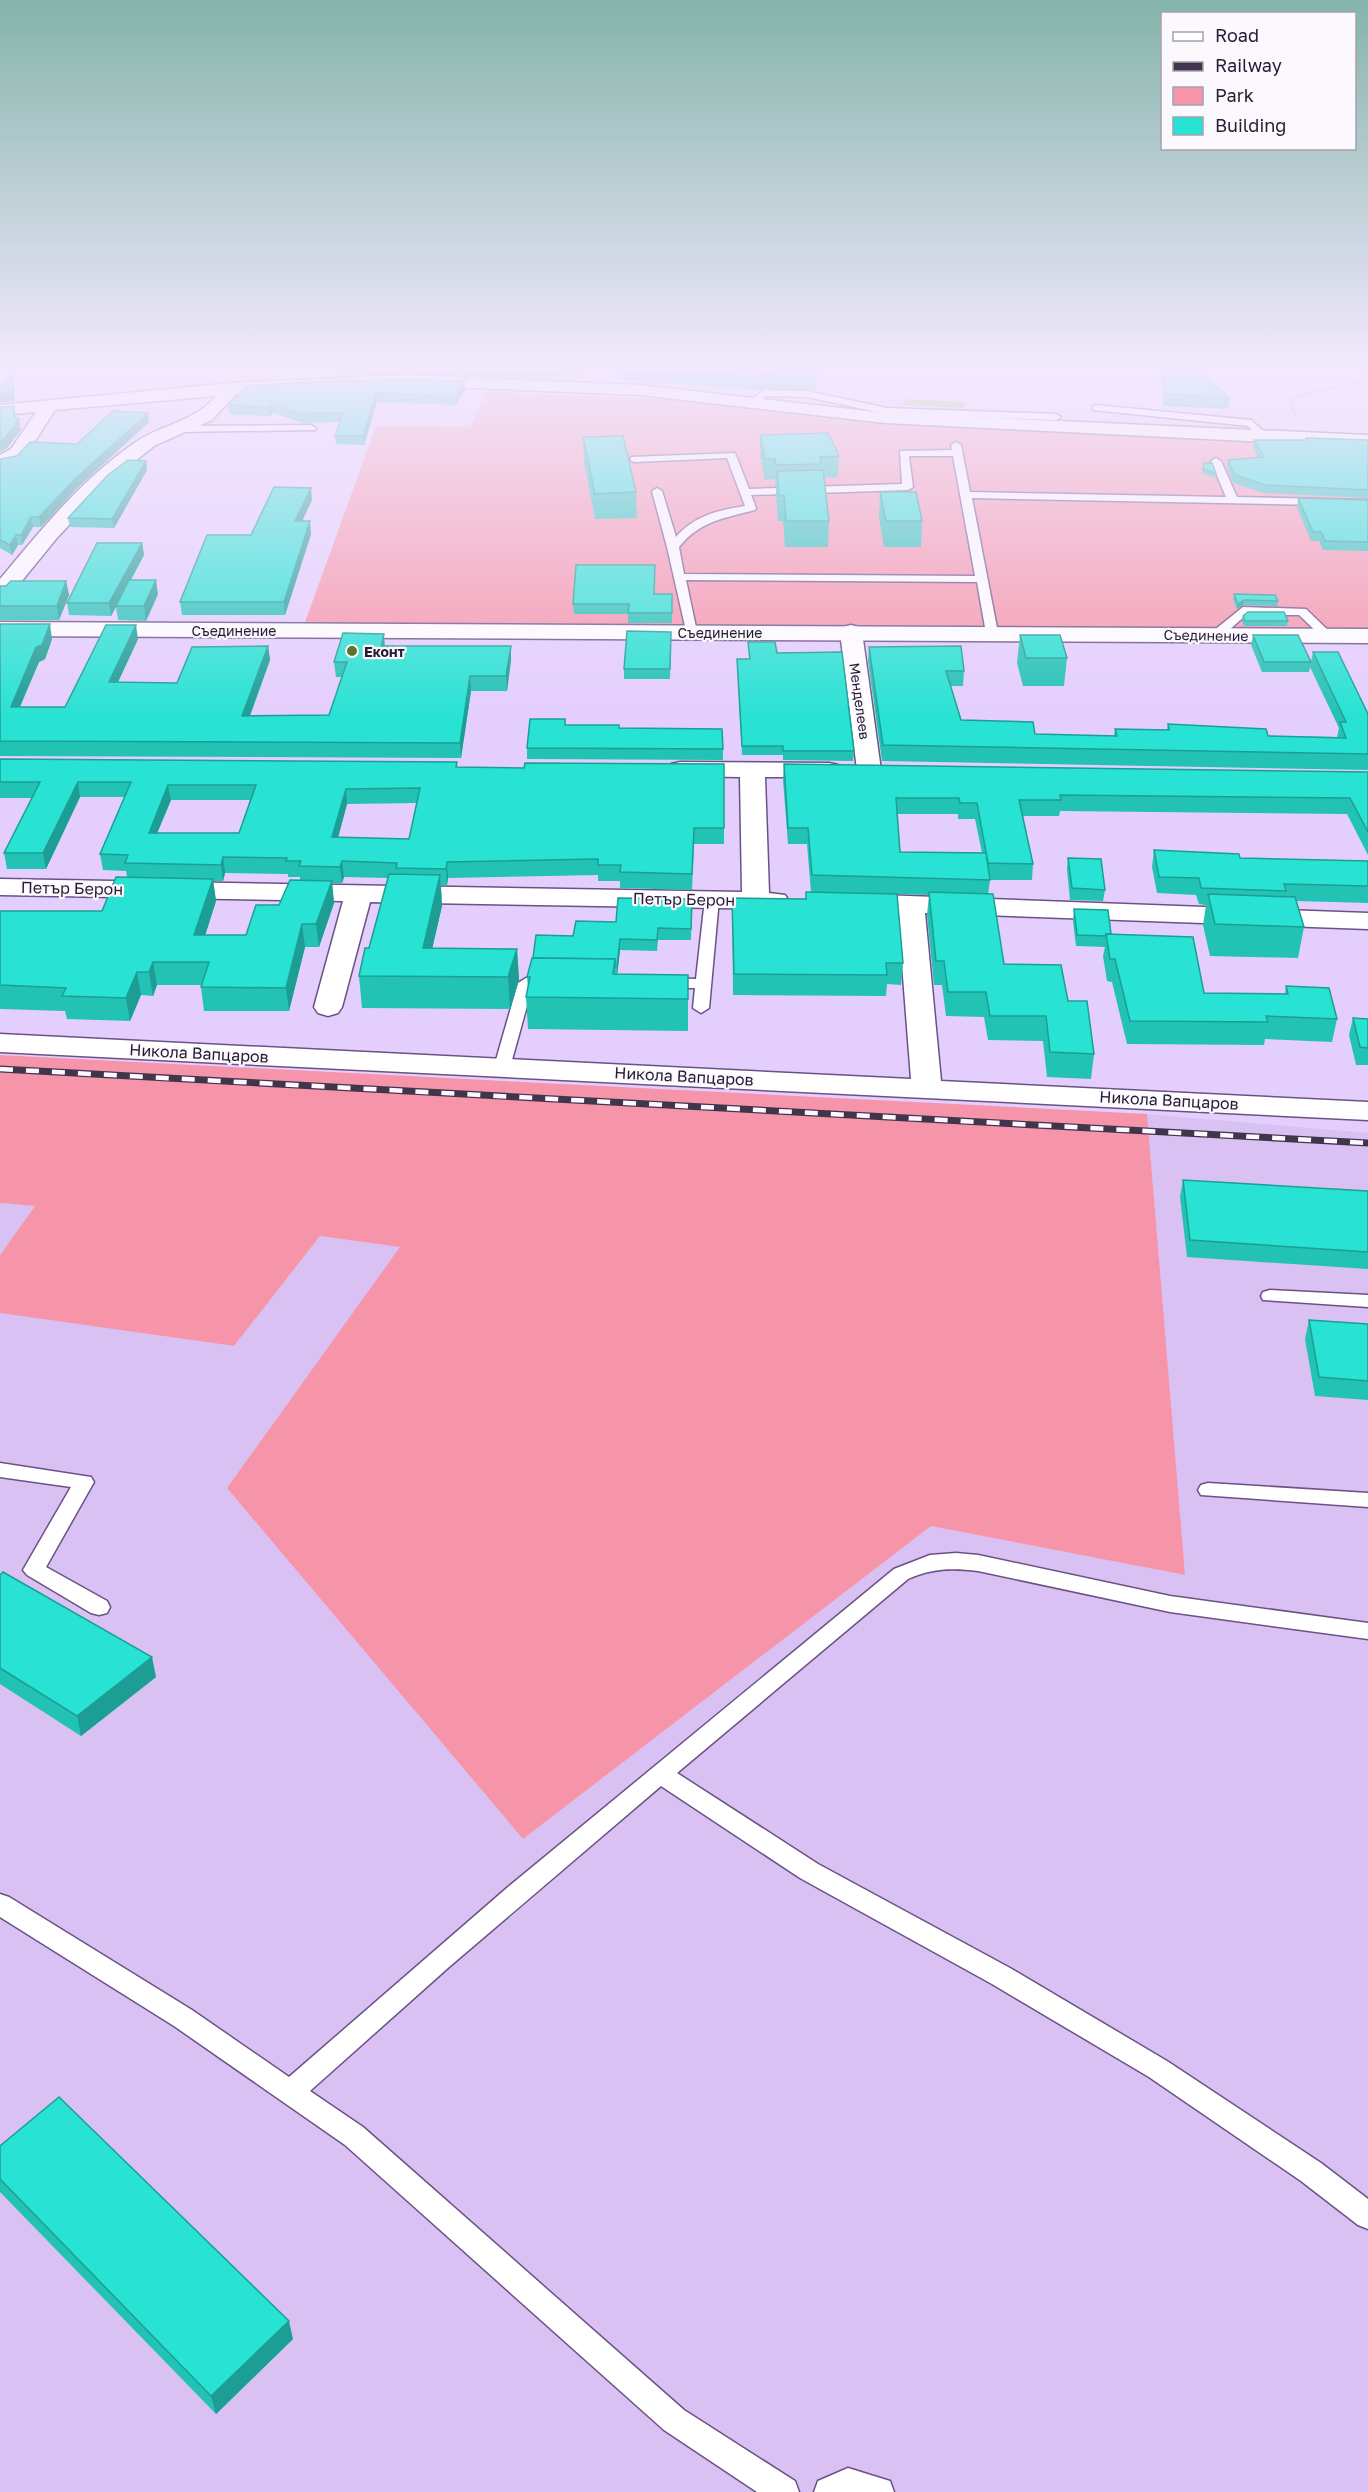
<svg xmlns="http://www.w3.org/2000/svg" width="1368" height="2492" viewBox="0 0 1368 2492" font-family="'Golos Text',sans-serif">
<rect width="100%" height="100%" fill="#e4cefd"/>
<g fill="#d9c1f4">
<polygon points="1147,1114 1368,1133 1368,2492 0,2492 0,1313 234,1346 320,1236 401,1247 227,1488 523,1839 931,1526 1184,1575"/>
<polygon points="0,1203 35,1206 0,1255"/>
</g>
<g fill="#f695aa">
<polygon points="486,392 684,400 843,420 1368,447 1368,630 855,625 304,625 376,426 470,427"/>
<polygon points="0,1055 1147,1114 1185,1575 931,1526 523,1839 227,1488 400,1247 320,1236 234,1346 0,1313 0,1255 35,1206 0,1203"/>
</g>
<polygon fill="#8fb54d" points="904,399 964,402 963,408 903,405"/>
<g fill="none" stroke-linecap="round" stroke-linejoin="round">
<defs>
<g id="lane">
<polygon points="764,390 807,391 887,408 1056,414 1061,417 1056,420 887,414 807,397 766,396 757,404 751,404 751,400"/>
<polygon points="1096,405 1251,420 1269,436 1260,438 1248,426 1093,410 1093,406"/>
<polygon points="311,425 316,428 315,430 177,432 172,429 177,426"/>
<path d="M956,442L961,445L970,492L1226,497L1211,461L1216,458L1221,461L1237,497L1368,500V506L972,498L998,633L996,636L992,637L986,633L977,582L686,580L697,632L691,636L687,635L667,547L652,491L657,488L662,491L676,537C694,516 718,510 745,506L727,458L635,462L631,461V457L735,453L749,489L902,484L900,451L952,450L951,445ZM909,456H953L975,576L684,574L679,547C700,521 724,518 755,510L756,508L751,495L908,490L913,487Z"/>
<polygon points="1243,607 1306,609 1334,636 1332,639 1324,639 1299,615 1246,615 1220,638 1212,638 1212,632"/>
<polygon points="712,895 719,899 709,1008 701,1013 693,1008 695,988 663,988 655,983 663,978 696,979 705,899"/>
<polygon points="526,978 552,978 560,983 552,988 532,988 510,1067 502,1072 496,1070 494,1067 518,983"/>
<polygon points="1270,1290 1368,1295 1368,1307 1263,1300 1261,1296 1263,1292"/>
<polygon points="0,1463 91,1477 94,1482 46,1567 107,1601 110,1607 107,1613 99,1615 91,1613 27,1575 23,1570 71,1487 0,1477"/>
<polygon points="1208,1483 1368,1493 1368,1507 1201,1495 1198,1490 1201,1485"/>
<path d="M956,1553L978,1555L1170,1596L1368,1623V1639L1170,1612L978,1571C952,1568 932,1568 908,1579L677,1773L818,1864L1010,1968L1167,2061L1321,2163L1368,2199V2229L1358,2225L1301,2181L1149,2077L992,1984L800,1878L661,1786L449,1967L310,2091L363,2127L684,2410L795,2481L799,2492H757L664,2430L345,2145L174,2026L0,1917V1894L9,1897L192,2010L289,2077L508,1887L894,1569L930,1555Z"/>
<polygon points="848,2468 890,2481 894,2492 814,2492 818,2481"/>
</g>
<g id="street">
<path d="M404,375L640,385L885,413L1368,435V447L885,423L640,395L404,385L287,389L236,394L212,420L154,446L108,483L56,539L8,598L0,599V579C40,531 81,480 133,444C160,424 194,423 216,396L55,410L25,457L17,463L0,467V455L11,449L36,412L0,415V405L231,383Z"/>
<polygon points="851,625 859,627 862,632 881,770 878,775 869,777 860,775 857,770 840,632 843,627"/>
<polygon points="680,762 829,763 838,765 841,770 838,775 829,777 765,777 769,893 785,895 789,901 785,907 776,909 370,902 342,1007 338,1013 328,1016 318,1013 314,1007 343,901 0,895 0,879 742,892 740,777 680,776 671,774 668,769 671,764"/>
<polygon points="854,894 1368,913 1368,929 925,913 941,1081 1368,1102 1368,1120 0,1052 0,1034 911,1079 898,912 845,908 841,902 845,896"/>
</g>
<polygon id="secondary" points="0,622 1368,629 1368,643 0,636"/>
</defs>
<use href="#lane" stroke="#6b5285" stroke-width="3"/>
<use href="#street" stroke="#6b5285" stroke-width="3"/>
<use href="#secondary" stroke="#6b5285" stroke-width="3"/>
<polyline stroke="#817193" stroke-width="2" stroke-dasharray="1.5 1.5" stroke-linecap="butt" points="1295,416 1291,400 1311,392 1365,381 1359,369"/>
<use href="#lane" fill="#fff" fill-rule="evenodd"/>
<use href="#street" fill="#fff" fill-rule="evenodd"/>
<use href="#secondary" fill="#fff" fill-rule="evenodd"/>
<defs>
<polyline id="rail" points="0,1069 1368,1143"/>
</defs>
<use href="#rail" stroke="#41354e" stroke-width="7"/>
<use href="#rail" stroke="#fbf8fe" stroke-width="4.5" stroke-dasharray="13" stroke-linecap="butt"/>
</g>
<g fill="#22c2b5" fill-rule="evenodd">
<polygon points="329,369 591,369 542,379 404,373 346,375"/>
<polygon points="621,369 818,369 815,390 764,388 760,390 621,380"/>
<polygon points="1163,369 1230,398 1228,409 1163,406 1162,376"/>
<polygon points="465,381 465,390 455,405 377,402 364,445 336,444 335,436 340,422 304,423 273,413 269,416 229,414 228,405"/>
<polygon points="148,413 149,422 77,488 41,527 33,527 22,545 18,545 12,555 0,548 0,461 77,444"/>
<polygon points="760,435 839,456 838,477 824,478 829,521 828,547 785,547 783,521 778,521 776,496 776,486 775,486 775,479 765,480 760,456"/>
<polygon points="583,437 636,492 637,518 595,519 584,462"/>
<polygon points="1306,438 1368,440 1368,498 1264,493 1233,483 1227,468 1228,460 1258,458 1253,448 1254,440 1305,440"/>
<polygon points="146,461 147,470 114,528 70,527 68,518"/>
<polygon points="1204,463 1216,473 1215,478 1202,473"/>
<polygon points="880,492 922,521 921,547 884,547 879,517"/>
<polygon points="1298,498 1368,500 1368,551 1323,550 1319,541 1311,541 1297,507"/>
<polygon points="312,500 302,521 311,534 285,615 182,615 180,602 251,535"/>
<polygon points="142,543 144,555 131,580 158,594 146,621 118,620 116,607 111,616 69,615 67,603"/>
<polygon points="66,581 69,595 59,620 0,620 0,586"/>
<polygon points="655,594 672,594 672,623 628,623 628,614 574,614 573,604"/>
<polygon points="1234,594 1278,601 1277,606 1243,605 1237,609 1233,599"/>
<polygon points="1243,616 1288,621 1287,626 1244,626 1242,621"/>
<polygon points="0,624 52,639 45,659 39,662 20,707 65,707 138,639 118,682 177,683 268,646 270,660 250,716 329,715 342,677 336,677 334,662 385,646 511,646 511,660 507,691 471,691 461,758 0,756"/>
<polygon points="671,632 670,679 624,679 624,669"/>
<polygon points="1020,635 1067,658 1064,686 1023,686 1017,663"/>
<polygon points="1253,635 1311,662 1313,652 1368,714 1368,770 882,761 868,661 869,647 964,671 963,686 950,686 961,720 1035,734 1114,736 1115,729 1167,730 1168,724 1268,736 1337,737 1339,728 1310,667 1309,672 1262,672 1251,645"/>
<polygon points="748,642 777,653 854,751 853,761 783,760 783,755 742,755 737,659 749,659"/>
<polygon points="565,719 565,725 619,728 723,749 723,760 527,759 527,748"/>
<path d="M0,759L457,762V767L724,828V844H694L692,890L620,888V881H598V875L448,878L447,885H441L442,906L432,948L517,949L519,980L510,1009L362,1008L359,976L369,948L388,878L344,877L342,883H332L334,903L319,947H305L289,1011H204L201,987L202,985H157L153,996L141,995L130,1021L67,1019L65,1011L0,1009V911H102L127,877L126,871L103,870L100,854L125,797H80L46,869H7L4,853L32,798H0ZM171,800H250L239,833H157ZM417,803L409,839L338,837L347,804ZM225,873L288,874V877H300V880L279,905L246,935H205L216,901L213,881H223Z"/>
<path d="M784,764L1368,772V855L1347,814L1060,811L1059,816H1023L1033,864L1032,880H990L988,894L1004,964L1068,1001L1094,1054L1091,1079L1047,1077L1043,1041L988,1040L984,1017L946,1016L942,985H934L927,915L929,895L897,894L903,963L901,985L887,984L886,996L733,995L732,898L806,899L811,892L807,844H788L783,780ZM897,814H958V819H975L982,853L900,852Z"/>
<polygon points="1154,850 1240,858 1368,861 1368,903 1296,901 1304,927 1298,958 1210,956 1203,925 1206,905 1199,904 1196,895 1157,893 1152,867"/>
<polygon points="1068,858 1105,890 1103,901 1070,900 1067,869"/>
<polygon points="692,899 691,940 658,940 657,951 620,950 617,974 688,975 688,1031 528,1029 526,997 528,988 527,977 573,936"/>
<polygon points="1074,909 1204,993 1285,994 1286,986 1337,1019 1332,1042 1265,1039 1264,1045 1127,1044 1112,982 1107,981 1103,956 1105,947 1076,946 1073,921"/>
<polygon points="1353,1018 1368,1019 1368,1065 1356,1065 1349,1035"/>
<polygon points="1183,1180 1368,1191 1368,1269 1187,1257 1180,1197"/>
<polygon points="1309,1320 1368,1324 1368,1400 1315,1396 1305,1339"/>
<polygon points="0,1575 156,1677 81,1736 0,1684"/>
<polygon points="0,2146 293,2339 216,2414 0,2192"/>
</g>
<g fill="#1c9e94">
<polygon points="542,369 591,369 542,379"/>
<polygon points="763,369 764,369 764,388 760,390 760,371"/>
<polygon points="816,369 818,369 815,390 815,371"/>
<polygon points="12,373 15,401 0,403 0,393"/>
<polygon points="465,381 465,390 455,405 454,397"/>
<polygon points="376,393 377,402 364,445 363,436"/>
<polygon points="272,404 273,413 269,416 268,408"/>
<polygon points="14,406 16,416 16,424 19,419 21,430 7,448 0,452 0,441 14,417"/>
<polygon points="148,413 149,422 77,488 41,527 39,517 75,479"/>
<polygon points="146,461 147,470 114,528 112,519"/>
<polygon points="311,488 312,500 296,534 295,521"/>
<polygon points="31,517 33,527 22,545 21,535"/>
<polygon points="310,521 311,534 285,615 284,602"/>
<polygon points="16,535 18,545 12,555 10,545"/>
<polygon points="142,543 144,555 111,616 109,603"/>
<polygon points="156,580 158,594 146,621 144,606"/>
<polygon points="66,581 69,595 59,620 57,606"/>
<polygon points="1244,600 1243,605 1237,609 1238,604"/>
<polygon points="50,624 52,639 45,659 39,662 13,722 11,707 36,647"/>
<polygon points="136,625 138,639 111,697 109,682"/>
<polygon points="384,634 385,648 381,646"/>
<polygon points="268,646 270,660 244,731 242,716"/>
<polygon points="511,646 511,660 507,691 506,676"/>
<polygon points="470,676 471,691 461,758 460,743"/>
<polygon points="78,782 80,797 46,869 43,853"/>
<polygon points="168,785 171,800 151,848 149,833"/>
<polygon points="346,789 347,804 334,853 332,837"/>
<polygon points="223,857 225,873 223,881 221,865"/>
<polygon points="342,861 344,877 342,883 340,867"/>
<polygon points="447,862 448,878 447,885 446,869"/>
<polygon points="440,875 442,906 426,976 423,948"/>
<polygon points="213,879 216,901 198,958 194,935"/>
<polygon points="332,881 334,903 319,947 316,924"/>
<polygon points="302,924 305,947 289,1011 286,988"/>
<polygon points="620,939 620,950 617,977 617,966"/>
<polygon points="517,949 519,980 510,1009 508,977"/>
<polygon points="153,962 157,985 153,996 149,972"/>
<polygon points="137,972 141,995 130,1021 126,998"/>
<polygon points="152,1657 156,1677 81,1736 77,1716"/>
<polygon points="289,2321 293,2339 216,2414 211,2396"/>
</g>
<g fill="#28e2d3" stroke="#1c9e94" stroke-width="1.5" fill-rule="evenodd">
<polygon points="736,369 763,369 760,371"/>
<polygon points="777,369 816,369 815,371"/>
<polygon points="1164,369 1196,369 1230,398 1164,394"/>
<polygon points="12,373 13,391 0,393 0,385 2,386"/>
<polygon points="403,379 465,381 454,397 376,393 363,436 335,436 343,413 303,414 272,404 268,408 228,405 247,386 286,383"/>
<polygon points="14,406 14,417 19,419 5,438 0,441 0,407"/>
<polygon points="113,411 148,413 75,479 39,517 31,517 21,535 16,535 10,545 0,540 0,461 1,459 17,456 30,442 77,444"/>
<polygon points="828,433 839,456 820,457 821,464 776,465 775,459 765,459 760,435"/>
<polygon points="623,436 636,492 595,494 583,437"/>
<polygon points="1306,438 1368,440 1368,490 1265,485 1235,475 1228,460 1264,457 1254,440 1306,440"/>
<polygon points="128,460 146,461 112,519 68,518 108,475"/>
<polygon points="1204,463 1212,463 1216,473 1203,469"/>
<polygon points="823,470 829,521 786,521 784,496 779,496 777,471"/>
<polygon points="274,487 311,488 295,521 310,521 284,602 180,602 207,535 251,535"/>
<polygon points="880,492 916,492 922,521 886,521"/>
<polygon points="1298,498 1368,500 1368,542 1325,541 1321,532 1313,532"/>
<polygon points="97,543 142,543 109,603 67,603"/>
<polygon points="576,565 655,565 654,594 672,594 672,613 628,613 629,604 573,604"/>
<polygon points="129,580 156,580 144,606 116,606"/>
<polygon points="11,581 66,581 57,606 0,606 0,586 6,586"/>
<polygon points="1234,594 1275,595 1278,601 1244,600 1238,604"/>
<polygon points="1248,612 1284,612 1288,621 1245,621 1243,616"/>
<polygon points="0,624 50,624 42,645 36,647 11,707 65,707 106,625 136,625 109,682 177,683 192,647 268,646 242,716 329,715 347,662 334,662 343,633 384,634 381,646 511,646 506,676 470,676 460,743 0,741"/>
<polygon points="627,631 671,632 670,669 624,669"/>
<polygon points="1020,635 1060,635 1067,658 1026,658"/>
<polygon points="1253,635 1298,635 1311,662 1264,662"/>
<polygon points="748,642 775,642 777,653 842,652 854,751 783,751 783,746 742,746 737,659 750,659"/>
<polygon points="961,646 964,671 946,671 961,720 1033,722 1035,734 1117,736 1115,729 1169,730 1168,724 1266,729 1268,736 1346,738 1340,722 1346,722 1313,652 1338,652 1368,714 1368,754 883,745 869,647"/>
<polygon points="530,719 565,719 565,725 619,725 619,728 722,729 723,749 527,748"/>
<path d="M0,759L457,762L456,767L524,768L525,763L724,764V828H694L692,874L620,872L621,865H598V859L447,862L446,869L396,868L397,863L342,861L340,867L299,866L301,861H286L287,858L223,857L221,865L125,863L128,855L100,854L131,782H78L43,853H4L40,782H0ZM168,785H256L239,833H149ZM420,788L409,839L332,837L346,789Z"/>
<polygon points="784,764 1368,772 1368,832 1350,798 1060,795 1061,800 1019,800 1033,864 988,863 977,803 960,803 959,798 896,798 900,852 986,853 990,880 812,875 808,828 788,828"/>
<polygon points="1154,850 1239,854 1240,858 1368,861 1368,886 1284,884 1286,891 1201,888 1199,878 1159,877"/>
<polygon points="1068,858 1101,859 1105,890 1072,888"/>
<polygon points="389,874 440,875 423,948 517,949 508,977 359,976 365,948 369,948"/>
<polygon points="116,877 213,879 194,935 246,935 256,905 279,905 290,880 332,881 316,924 302,924 286,988 201,987 209,962 153,962 149,972 137,972 126,998 62,996 66,988 0,985 0,911 102,911"/>
<polygon points="806,892 897,894 903,963 886,963 887,975 734,974 732,898 806,899"/>
<polygon points="929,892 993,894 1004,964 1061,965 1068,1001 1087,1001 1094,1054 1050,1052 1046,1016 990,1016 986,992 948,992 944,961 936,961"/>
<polygon points="1208,894 1295,897 1304,927 1215,924"/>
<polygon points="618,898 692,899 691,929 658,928 657,940 620,939 617,966 615,966 615,959 533,958 536,935 573,936 576,921 616,922"/>
<polygon points="1074,909 1108,910 1111,934 1106,934 1106,936 1077,935"/>
<polygon points="1106,934 1193,937 1204,993 1288,994 1286,986 1329,988 1337,1019 1266,1016 1268,1022 1130,1021 1115,959 1110,959"/>
<polygon points="532,958 615,959 613,974 688,975 688,999 526,997 530,977 527,977"/>
<polygon points="1353,1018 1368,1019 1368,1048 1360,1047"/>
<polygon points="1183,1180 1368,1191 1368,1252 1190,1240"/>
<polygon points="1309,1320 1368,1324 1368,1381 1319,1377"/>
<polygon points="3,1572 152,1657 77,1716 0,1668 0,1575"/>
<polygon points="59,2097 289,2321 211,2396 0,2179 0,2146"/>
</g>
<linearGradient id="sky" x2="0" y2="1"><stop stop-color="#84b4aa"/><stop offset="0.51" stop-color="#f3e9fe"/><stop offset="1" stop-color="#f3e9fe" stop-opacity="0"/></linearGradient>
<rect width="1368" height="718" fill="url(#sky)"/>
<circle fill="#5a7528" stroke="#fbf8fe" stroke-width="2" cx="352" cy="651" r="6"/>
<g text-anchor="middle" dominant-baseline="central" stroke-width="4.5" stroke-linejoin="round" paint-order="stroke">
<g font-size="14" fill="#261c31" stroke="#fbf8fe">
<text x="234" y="630">Съединение</text>
<text x="720" y="632">Съединение</text>
<text transform="translate(1206 635) rotate(1)">Съединение</text>
<text transform="translate(860 701) rotate(82)">Менделеев</text>
</g>
<g font-size="14" font-weight="bold" fill="#261c31" stroke="#fbf8fe" text-anchor="start">
<text x="364" y="651">Еконт</text>
</g>
<g font-size="16" fill="#261c31" stroke="#fbf8fe">
<text transform="translate(72 888) rotate(1)">Петър Берон</text>
<text transform="translate(684 899) rotate(1)">Петър Берон</text>
<text transform="translate(199 1053) rotate(3)">Никола Вапцаров</text>
<text transform="translate(684 1076) rotate(3)">Никола Вапцаров</text>
<text transform="translate(1169 1100) rotate(3)">Никола Вапцаров</text>
</g>
</g>
<rect x="1161" y="12" width="195" height="138" fill="#fbf8fe" stroke="#a6a0ac" stroke-width="1.5"/>
<rect x="1173" y="32" width="30" height="9" fill="#ffffff" stroke="#a6a0ac" stroke-width="1.5"/>
<text x="1215" y="42" font-size="18" fill="#261c31">Road</text>
<rect x="1173" y="62" width="30" height="9" fill="#41354e" stroke="#a6a0ac" stroke-width="1.5"/>
<text x="1215" y="72" font-size="18" fill="#261c31">Railway</text>
<rect x="1173" y="87" width="30" height="18" fill="#f695aa" stroke="#a6a0ac" stroke-width="1.5"/>
<text x="1215" y="102" font-size="18" fill="#261c31">Park</text>
<rect x="1173" y="117" width="30" height="18" fill="#28e2d3" stroke="#a6a0ac" stroke-width="1.5"/>
<text x="1215" y="132" font-size="18" fill="#261c31">Building</text>
</svg>
